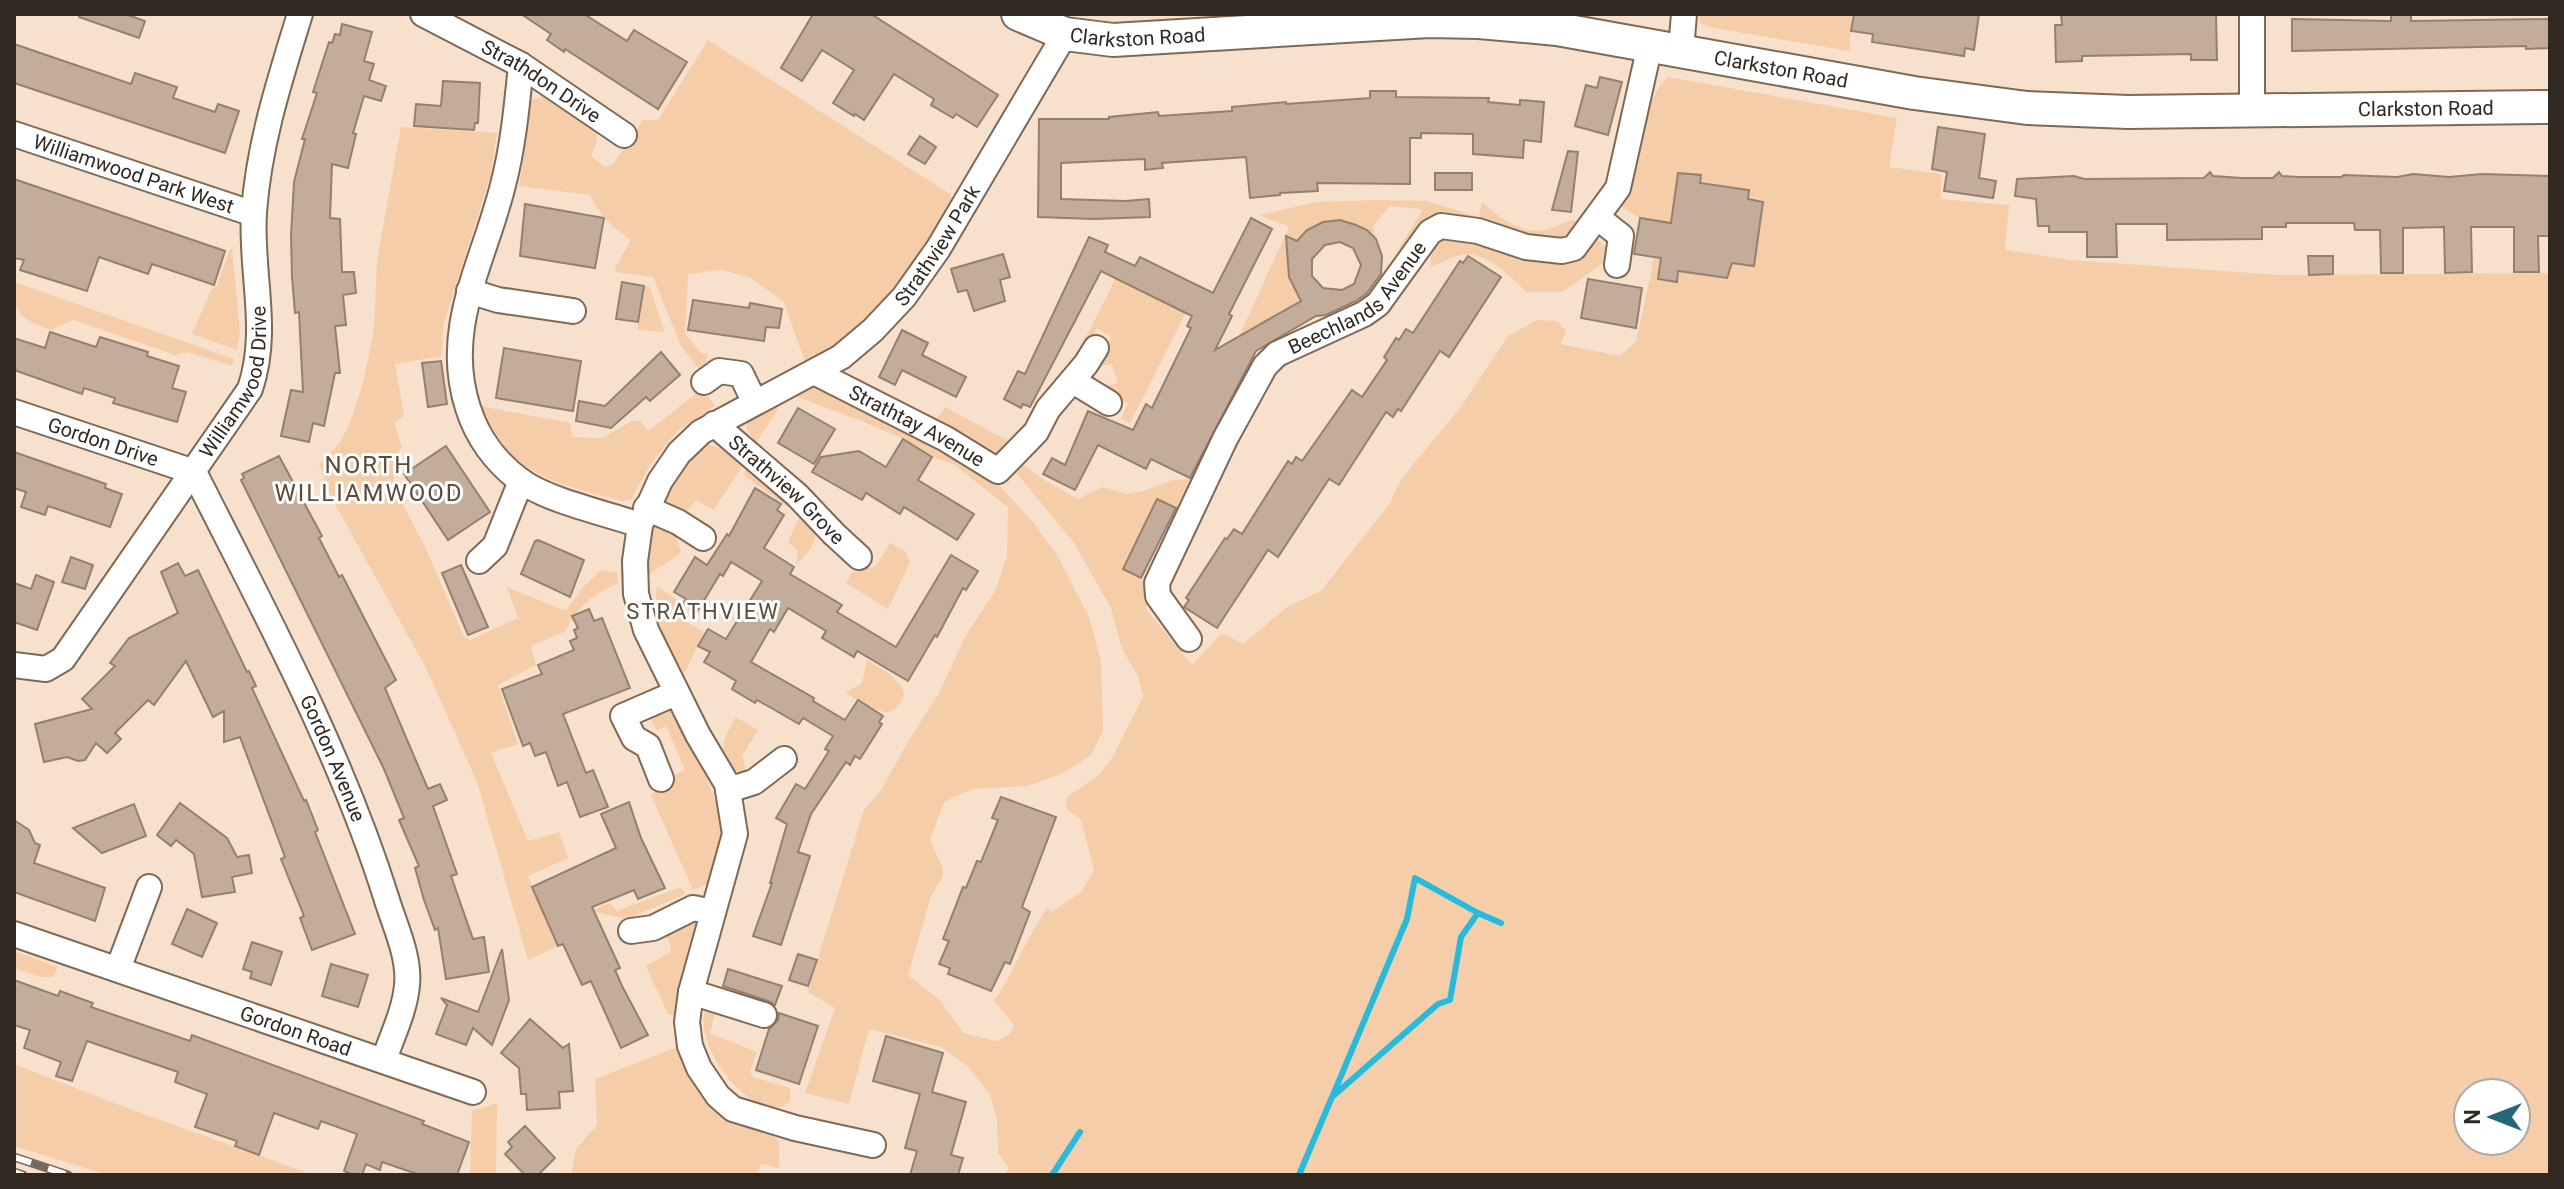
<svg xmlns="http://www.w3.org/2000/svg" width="2564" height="1189" viewBox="0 0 2564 1189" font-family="Roboto,sans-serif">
<rect width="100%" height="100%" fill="#f8e1cc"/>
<g fill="#f5cda8" fill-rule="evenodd">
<polygon points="1699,14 1852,14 1849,51 1708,27 1700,23"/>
<path d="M708,40L950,194L953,203C912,268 878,330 805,362L784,302L751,278L722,270L688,274L685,334L702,354H708L704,366L698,368L681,346L653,277L615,272L616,266L631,240C613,228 599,215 590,195L519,186L525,150L524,104L542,96L597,132L596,144L591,156L605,167L614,163L643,120H658Z"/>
<path d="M1668,77L1897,118L1889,167L1941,174V199L2009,205L2005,250L2071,260L2279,275L2550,273V1175H1004L1009,1168L998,1153L997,1120L990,1094L967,1066L942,1047L869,1029L849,1104L805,1093L835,1008L808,992L809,987L864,810L881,790L909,740L939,693L965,637L996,589L1007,556L1008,507L953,464L932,457L903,439L864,422L798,397L797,391L804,384L825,386L977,470L1000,486L1033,522L1057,555L1089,617L1101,661L1103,731L1091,755L1063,773L1028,786L972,789L944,802L930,840L942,867L943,876L931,896L908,975L940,1000L963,1033L997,1041L1010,1034L1014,1025L994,1001C1014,971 1027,937 1047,908L1052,912L1082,891L1094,871L1081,820L1066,808L1067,797L1098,776L1112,758L1143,697L1138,676L1122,649L1111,608L1074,543L1014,470L1022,464L1041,478L1078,499L1103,487L1127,494L1147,490L1172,480L1191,479L1176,509L1157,500L1123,569L1151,586L1146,609L1192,665L1222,633L1243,644L1287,607L1321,591L1390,503L1401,479L1460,408L1508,336L1537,320L1558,321L1566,331L1561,344L1620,356L1636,341L1651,274L1658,221L1640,218L1620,206C1626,195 1633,184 1636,171C1645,141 1643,99 1668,77ZM2468,1093H2516V1141H2468Z"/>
<path d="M401,127L497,133L491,174L443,326L442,356L395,364L404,416L394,423L402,447L396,454L393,485L426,549L464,637L470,640L518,618L507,587L566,611L583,587L601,570L617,573L618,583C595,594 576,606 566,631L531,646L536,665L498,685L518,744L491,753L528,841L559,832L568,858L528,876L558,946L528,960L477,782L426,668L331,497L319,464L339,444L350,423L363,383L374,330L377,260Z"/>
<path d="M1378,200L1426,201L1479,217L1482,202C1499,217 1520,234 1545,230C1561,227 1563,218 1582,221L1561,241L1551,242L1439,216L1426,218L1402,251L1399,248L1422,211L1420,209L1390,206L1373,226L1376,239C1341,221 1326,208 1296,243L1315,308L1308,321L1297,303L1237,341L1289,227L1259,215L1317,202Z"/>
<path d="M1451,237H1469L1515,257L1545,262L1572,259L1598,240L1607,250L1603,263L1562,292H1526C1512,277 1483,249 1461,255C1451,257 1441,263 1431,267C1430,249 1435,244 1451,237Z"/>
<polygon points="232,248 240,333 237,350 192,334 211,290 217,286 229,251"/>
<polygon points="1116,278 1168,304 1189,307 1130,423 1121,419 1128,404 1106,394 1103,387 1118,383 1112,364 1098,366 1111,337 1097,328 1087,348 1082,345"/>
<path d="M14,282L234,359L232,366L188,352L175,355L74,320L50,330C20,317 14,316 14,282Z"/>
<polygon points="644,286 650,287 664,332 637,330"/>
<path d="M702,389L715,406L677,431L650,465L631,500L623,501C585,491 540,483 510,453C498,441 489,421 480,406L570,423L572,437L602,438L632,421H641L648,431Z"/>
<polygon points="777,403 777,411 756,443 747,430 747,421 757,412"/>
<polygon points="945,407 1012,443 995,455 933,424"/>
<path d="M709,445L719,448L742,466L714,510L696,500L681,517L662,509C669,484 686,459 709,445Z"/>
<path d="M749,467L759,472L815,529C817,544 807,555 796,564L798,551L788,542L800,516L743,475Z"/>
<polygon points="659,519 674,528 681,553 645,577 650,525"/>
<polygon points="890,543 905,551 910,562 888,609 846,583 852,572 876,566"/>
<path d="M657,586L675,598C677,617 688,623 704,632L684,674C667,643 652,622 657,586Z"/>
<path d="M867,660C881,669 918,687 898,706C895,709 891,712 887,712C874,711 856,698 845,693L862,683Z"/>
<path d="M670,707C692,747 744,832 714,877C710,884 700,887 693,890L651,795L664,786L668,778L685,770L666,726L657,731L649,716Z"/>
<path d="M736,717L758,730L742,756L746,767L743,772C729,773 721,755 724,742C726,733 732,724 736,717Z"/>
<polygon points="681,887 685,894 627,919 591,911 610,903 617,911"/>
<polygon points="690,922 695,922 700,927 676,1016 668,1014 646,966 670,952 671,946 666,934"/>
<polygon points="14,951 58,967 53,977 40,977 14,968"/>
<path d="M706,1007L716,1010L710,1033L757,1052L750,1071L753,1077L790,1088V1101C761,1132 689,1048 706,1007Z"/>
<polygon points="680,1046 702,1095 738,1120 771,1134 779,1142 779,1168 761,1164 757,1175 571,1175 576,1149 597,1125 595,1079"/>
<polygon points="14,1064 119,1105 313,1175 108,1175 14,1146"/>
<polygon points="497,1103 496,1175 470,1175 472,1111"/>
</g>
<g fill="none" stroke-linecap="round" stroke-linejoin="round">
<g stroke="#23bbde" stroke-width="6">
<polyline points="1333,1095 1407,919 1415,878 1478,913"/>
<polyline points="1052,1175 1080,1132"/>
<polyline points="1299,1175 1332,1097 1438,1004 1450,1000 1461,937 1478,913 1501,923"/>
</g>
</g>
<g fill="#c3ac99" stroke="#95806d" stroke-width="2" fill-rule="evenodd">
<polygon points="79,14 125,14 145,21 139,38 79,17"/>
<polygon points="521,14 584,14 627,41 634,30 687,62 658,109 565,49 564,52 547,40 551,34"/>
<polygon points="813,14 871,14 998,95 977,127 956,114 953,118 931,105 934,99 894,74 864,120 855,114 854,116 833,103 854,70 822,50 802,81 781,68"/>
<polygon points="1854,14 1979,14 1974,50 1965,48 1964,56 1872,42 1873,34 1851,31"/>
<polygon points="2061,14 2216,14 2217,60 2191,60 2191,54 2082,56 2082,61 2056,62 2055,25 2062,25"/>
<polygon points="2391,14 2411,14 2411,21 2550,19 2550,48 2526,49 2526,46 2292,51 2292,19 2391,21"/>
<polygon points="342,24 372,32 364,61 374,64 369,80 386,86 381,101 364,96 353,133 356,134 348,168 332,164 330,218 340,219 342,272 354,272 356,293 343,295 346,325 335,326 340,373 335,373 324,426 313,423 309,442 281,436 291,390 303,392 299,312 295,313 292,277 291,236 294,182 305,139 302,139 317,93 313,92 329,42 332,43 335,34 340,35"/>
<polygon points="14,44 131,84 135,73 177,87 173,98 215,112 218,104 239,111 225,153 14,83"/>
<polygon points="1600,77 1622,82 1608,135 1575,126 1586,85 1597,88"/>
<polygon points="443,81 480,83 478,123 475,123 474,130 414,126 416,104 441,106"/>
<polygon points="1370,91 1396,91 1396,97 1489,98 1488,102 1520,105 1520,100 1544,102 1541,142 1524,140 1523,158 1473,154 1473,134 1421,133 1421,138 1410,138 1410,184 1317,183 1318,191 1280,193 1280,195 1250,198 1246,157 1162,163 1163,168 1145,170 1145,159 1061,163 1061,199 1125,201 1149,199 1150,217 1094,219 1038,217 1039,119 1109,119 1109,117 1158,112 1159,116 1232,111 1232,107 1286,102 1286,104 1370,98"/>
<polygon points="1938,127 1985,134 1979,178 1996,181 1993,198 1944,191 1947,172 1932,169"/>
<polygon points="920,136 936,147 925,164 908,154"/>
<polygon points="1568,151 1578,152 1571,212 1552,210"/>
<polygon points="2210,172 2213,176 2242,178 2273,178 2279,172 2282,176 2298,177 2341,177 2344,175 2397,177 2413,174 2449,177 2482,174 2550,176 2549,236 2538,236 2539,272 2514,272 2514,227 2471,227 2472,272 2445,273 2444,227 2403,228 2403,273 2381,273 2380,230 2355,230 2354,223 2286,223 2286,227 2262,227 2262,239 2167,240 2167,224 2116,224 2117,257 2087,257 2087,232 2049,232 2049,226 2038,226 2036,199 2015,196 2017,179 2074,176 2084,179 2204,178"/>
<rect x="1435" y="173" width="37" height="17"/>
<polygon points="1678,173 1701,175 1700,183 1749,190 1748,199 1763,202 1754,266 1732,263 1727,278 1678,271 1677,282 1658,279 1661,258 1634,254 1640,218 1671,223"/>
<polygon points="14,179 225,251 214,285 152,264 148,274 99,257 87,291 20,270 24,260 14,258"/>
<polygon points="525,204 604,218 595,268 520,256"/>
<path d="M1251,218L1272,229L1229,314L1232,316L1215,350L1301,301L1289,277L1286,236L1297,241L1307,230L1323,222L1340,220L1356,225L1367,230L1376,239L1382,256L1381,274L1367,293L1356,301L1326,315L1316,316L1256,351L1190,478L1151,459L1146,469L1098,445L1075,490L1043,474L1052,458L1065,465L1088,411L1133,430L1146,404L1152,408L1191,328L1187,326L1192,316L1101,271L1030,407L1023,404L1021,408L1004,399L1018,371L1025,374L1089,237L1108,245L1105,252L1135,266L1140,257L1213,293ZM1340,242L1353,248L1361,265L1354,284L1342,290L1323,288L1312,276V259L1325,245Z"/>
<polygon points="1003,254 1010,277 1000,280 1005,301 974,311 967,290 958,292 951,269"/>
<polygon points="1468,256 1501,277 1449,357 1440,351 1401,411 1398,409 1393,417 1386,412 1339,485 1329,479 1278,557 1268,550 1217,628 1184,607 1189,600 1186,598 1225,538 1227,539 1234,529 1242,534 1288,461 1292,464 1296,457 1302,461 1352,390 1362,397 1387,360 1384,357 1396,338 1399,340 1406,329 1413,333 1460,261 1463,263"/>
<polygon points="2308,256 2333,256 2333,274 2309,275"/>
<polygon points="1588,279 1642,288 1636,328 1581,318"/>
<polygon points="622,282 644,286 638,322 616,319"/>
<polygon points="693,300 749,308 750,303 782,309 779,328 766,327 764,341 688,330"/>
<polygon points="902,330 928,343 922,355 966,377 956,397 902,370 895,385 879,377"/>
<polygon points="50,332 96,347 100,337 148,352 147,356 179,366 172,388 186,392 177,422 113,403 115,398 84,388 82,394 14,370 14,338 45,348"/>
<polygon points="504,348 581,361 573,411 496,398"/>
<polygon points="661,352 680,375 650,401 646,397 611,428 576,421 579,401 605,406"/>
<polygon points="441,361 447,404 428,407 422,363"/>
<polygon points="798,408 835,429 814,464 778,443"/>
<polygon points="903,439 932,457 918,480 974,514 957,540 904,507 900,514 866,493 862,500 812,472 821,457 859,451 886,467"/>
<polygon points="446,446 490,512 448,540 404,474"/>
<polygon points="14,452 106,484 105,488 122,494 110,527 48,506 45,515 21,507 26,492 14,488"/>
<polygon points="279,456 322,536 319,538 339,577 342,575 396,680 385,688 428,789 440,784 447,800 433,806 457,874 451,876 473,939 484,937 489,972 446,979 438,928 435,930 424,900 415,868 419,866 399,820 404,818 384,769 241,480 244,478 242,474"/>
<polygon points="755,488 781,504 777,510 784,515 764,548 794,567 790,574 842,605 837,612 896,647 951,555 978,571 966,590 963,588 937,637 935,635 908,681 857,651 854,657 822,638 826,631 788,608 774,632 770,629 751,662 814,698 813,701 845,720 858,700 883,716 879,722 882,724 860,759 855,756 850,765 846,762 811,814 798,852 810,856 781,945 753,936 772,883 770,883 787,824 776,818 796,784 805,789 829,751 825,749 833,736 803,718 799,724 766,705 757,700 755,703 732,689 736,681 704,662 710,652 698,646 708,629 726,639 762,581 731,562 723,576 720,574 697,612 683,604 686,599 674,592 695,557 707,565 727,534 729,536"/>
<polygon points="1157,499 1176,508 1141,578 1123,569"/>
<polygon points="538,540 584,560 570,597 521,574 535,541"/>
<polygon points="71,557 93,565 85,589 62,582"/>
<polygon points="178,563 185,576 198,570 247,672 249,671 256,686 252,688 304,801 306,800 318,830 315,832 355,934 312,950 300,918 304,916 281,859 285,857 240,737 224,742 224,711 213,717 186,661 154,705 148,700 115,733 121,739 107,753 96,743 85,760 78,761 67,757 44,762 35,724 92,709 82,699 115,666 110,663 129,638 178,613 161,572"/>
<polygon points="461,565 488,627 468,635 442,573"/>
<polygon points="36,575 54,582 37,630 14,622 14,583 31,589"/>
<polygon points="589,609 594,621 602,618 630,688 563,714 586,773 593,770 608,807 580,817 567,782 558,786 546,752 535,756 530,743 523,746 502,689 542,674 538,665 574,650 570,641 577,638 574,630 578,628 572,616"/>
<polygon points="1001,797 1056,817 1022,907 1030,912 1017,946 1010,964 1005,962 991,991 948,974 950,968 939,964 949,941 943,939 963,887 966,888 977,861 981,862 998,820 992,818"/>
<polygon points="629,802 641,838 665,888 638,899 634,890 592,907 620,968 615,970 622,986 648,1035 621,1048 591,981 582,985 563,944 558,946 532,887 616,848 601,814"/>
<polygon points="180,803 227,838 237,857 249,855 252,873 232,877 235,892 202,897 194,854 176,840 171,846 157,835"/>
<polygon points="134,804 146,836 102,853 73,828"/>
<polygon points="14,820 29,830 35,843 40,845 34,863 105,888 95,921 14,892"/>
<polygon points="187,909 217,923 202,957 172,944"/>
<polygon points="252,942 282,952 271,985 250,978 252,972 243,969"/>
<polygon points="502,949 509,1000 492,1045 473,1028 466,1045 436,1034 447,1005 441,998 478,1012"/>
<polygon points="798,954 817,960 808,986 789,980"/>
<polygon points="331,964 368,975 358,1007 322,996"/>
<polygon points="728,969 782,986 775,1005 768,1001 723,986"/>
<polygon points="14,980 58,996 60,991 93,1003 91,1007 190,1041 192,1035 424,1121 422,1124 469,1142 457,1175 420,1175 382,1162 380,1170 366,1164 362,1175 354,1175 344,1171 357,1134 321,1121 318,1129 274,1113 259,1155 235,1146 237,1141 195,1127 207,1094 175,1082 178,1072 87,1041 72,1081 56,1076 61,1062 24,1048 30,1030 14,1025"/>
<polygon points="779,1013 818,1026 799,1084 756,1070 769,1029 778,1020"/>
<polygon points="530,1019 563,1048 569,1044 573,1091 559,1092 560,1108 527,1110 526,1094 521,1094 519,1068 501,1053"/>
<polygon points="886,1036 943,1053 932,1092 966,1102 951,1155 963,1158 958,1175 910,1175 917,1151 905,1148 920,1094 873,1081"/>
<polygon points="525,1126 555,1158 538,1175 525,1175 505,1154 512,1147 508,1142"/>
</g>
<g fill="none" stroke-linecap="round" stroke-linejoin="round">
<defs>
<g id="street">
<path id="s1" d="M423,14L521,65L624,135"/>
<polyline points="1681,50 1684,14"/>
<path d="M521,65C517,105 513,147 503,185C484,262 442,328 468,408C477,437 496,463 521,481C549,501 605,513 640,525"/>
<polyline points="2252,111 2252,14"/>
<path id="s2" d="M14,134L254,214"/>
<polyline points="1598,218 1621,236 1617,265"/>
<polyline points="469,291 498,300 573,311"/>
<path id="s3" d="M814,372L946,439L998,471L1036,432L1048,409L1086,364L1096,348"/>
<polyline points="1073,381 1109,403"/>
<polyline points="704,382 719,371 741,374 754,401"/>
<path id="s4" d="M14,412L194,472C264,611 339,748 386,897C394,924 410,956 407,985C405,1010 392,1036 384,1060"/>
<path id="s5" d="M714,424L797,495L834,534L859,557"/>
<polyline points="646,508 678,522 703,538"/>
<polyline points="479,561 495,546 521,481"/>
<path id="s6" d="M1189,639L1158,596L1157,583L1225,439L1265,366L1277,354L1364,314L1378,304L1430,232L1441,226L1478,231L1526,247L1562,251L1574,248L1618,188L1650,45"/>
<path id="s7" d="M14,665L46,669L63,659L250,389C270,330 250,272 254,212C259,143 280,79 300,14"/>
<polyline points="661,779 648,746 634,738 623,716 676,693"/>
<polyline points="728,790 754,782 784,759"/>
<polyline points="631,931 653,928 693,908 713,912"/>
<path id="s8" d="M14,934L473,1092"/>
<polyline points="118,969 149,887"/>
<polyline points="691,992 764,1015"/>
<path id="s9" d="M873,1145L795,1128L733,1109L718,1096L699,1068L690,1046L687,1022L691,992L735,834L727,784L698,735L646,630L636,594L635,561L640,525L660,481L679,453L701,432L841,357L873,330L904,297L938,249L1065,34"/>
</g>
<g id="secondary">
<path id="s10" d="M1018,14L1065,34L1113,40L1429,21L1479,22L1557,29L1914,93L2027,108L2128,112L2550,107"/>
</g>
</defs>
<use href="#street" stroke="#7d6956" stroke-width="28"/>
<use href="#secondary" stroke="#7d6956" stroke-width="36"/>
<use href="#street" stroke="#fff" stroke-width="24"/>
<use href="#secondary" stroke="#fff" stroke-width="32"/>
<defs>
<g id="rail">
<polyline points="14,1157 68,1175"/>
<polyline points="14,1172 23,1175"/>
</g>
</defs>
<use href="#rail" stroke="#77695d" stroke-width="9"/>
<use href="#rail" stroke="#fff" stroke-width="6" stroke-dasharray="18" stroke-linecap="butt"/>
</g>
<g text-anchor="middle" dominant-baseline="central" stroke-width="6" stroke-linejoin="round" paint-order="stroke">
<g font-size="20" fill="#312821" stroke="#fff">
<text stroke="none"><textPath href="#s10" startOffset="124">Clarkston Road</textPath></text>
<text stroke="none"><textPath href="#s10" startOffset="772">Clarkston Road</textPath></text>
<text stroke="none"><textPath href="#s1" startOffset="136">Strathdon Drive</textPath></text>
<text stroke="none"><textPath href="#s10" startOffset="1420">Clarkston Road</textPath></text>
<text stroke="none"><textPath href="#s2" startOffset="126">Williamwood Park West</textPath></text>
<text stroke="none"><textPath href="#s9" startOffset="1192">Strathview Park</textPath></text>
<text stroke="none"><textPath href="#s6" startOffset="426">Beechlands Avenue</textPath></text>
<text stroke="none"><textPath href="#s7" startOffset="382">Williamwood Drive</textPath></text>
<text stroke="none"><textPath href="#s3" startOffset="116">Strathtay Avenue</textPath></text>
<text stroke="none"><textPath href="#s4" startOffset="94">Gordon Drive</textPath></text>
<text stroke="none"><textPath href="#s5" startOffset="98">Strathview Grove</textPath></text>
<text stroke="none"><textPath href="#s4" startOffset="508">Gordon Avenue</textPath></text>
<text stroke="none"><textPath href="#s8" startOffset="298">Gordon Road</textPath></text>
</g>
<g font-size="22" letter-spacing="2" fill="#5d4a38" stroke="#fff">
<text x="703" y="611">STRATHVIEW</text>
</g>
<g font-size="24" letter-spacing="2" fill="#5d4a38" stroke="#fff">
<text x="369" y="465">NORTH<tspan x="369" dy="28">WILLIAMWOOD</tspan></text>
</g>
</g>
<rect width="2564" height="1189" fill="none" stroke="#312821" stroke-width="32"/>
<g transform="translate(2492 1117) rotate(270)"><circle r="38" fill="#ffffff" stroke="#ada9a6" stroke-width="2"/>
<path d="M0-6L14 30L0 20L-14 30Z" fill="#246779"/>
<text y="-12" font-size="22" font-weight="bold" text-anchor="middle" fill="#312821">N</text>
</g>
</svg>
